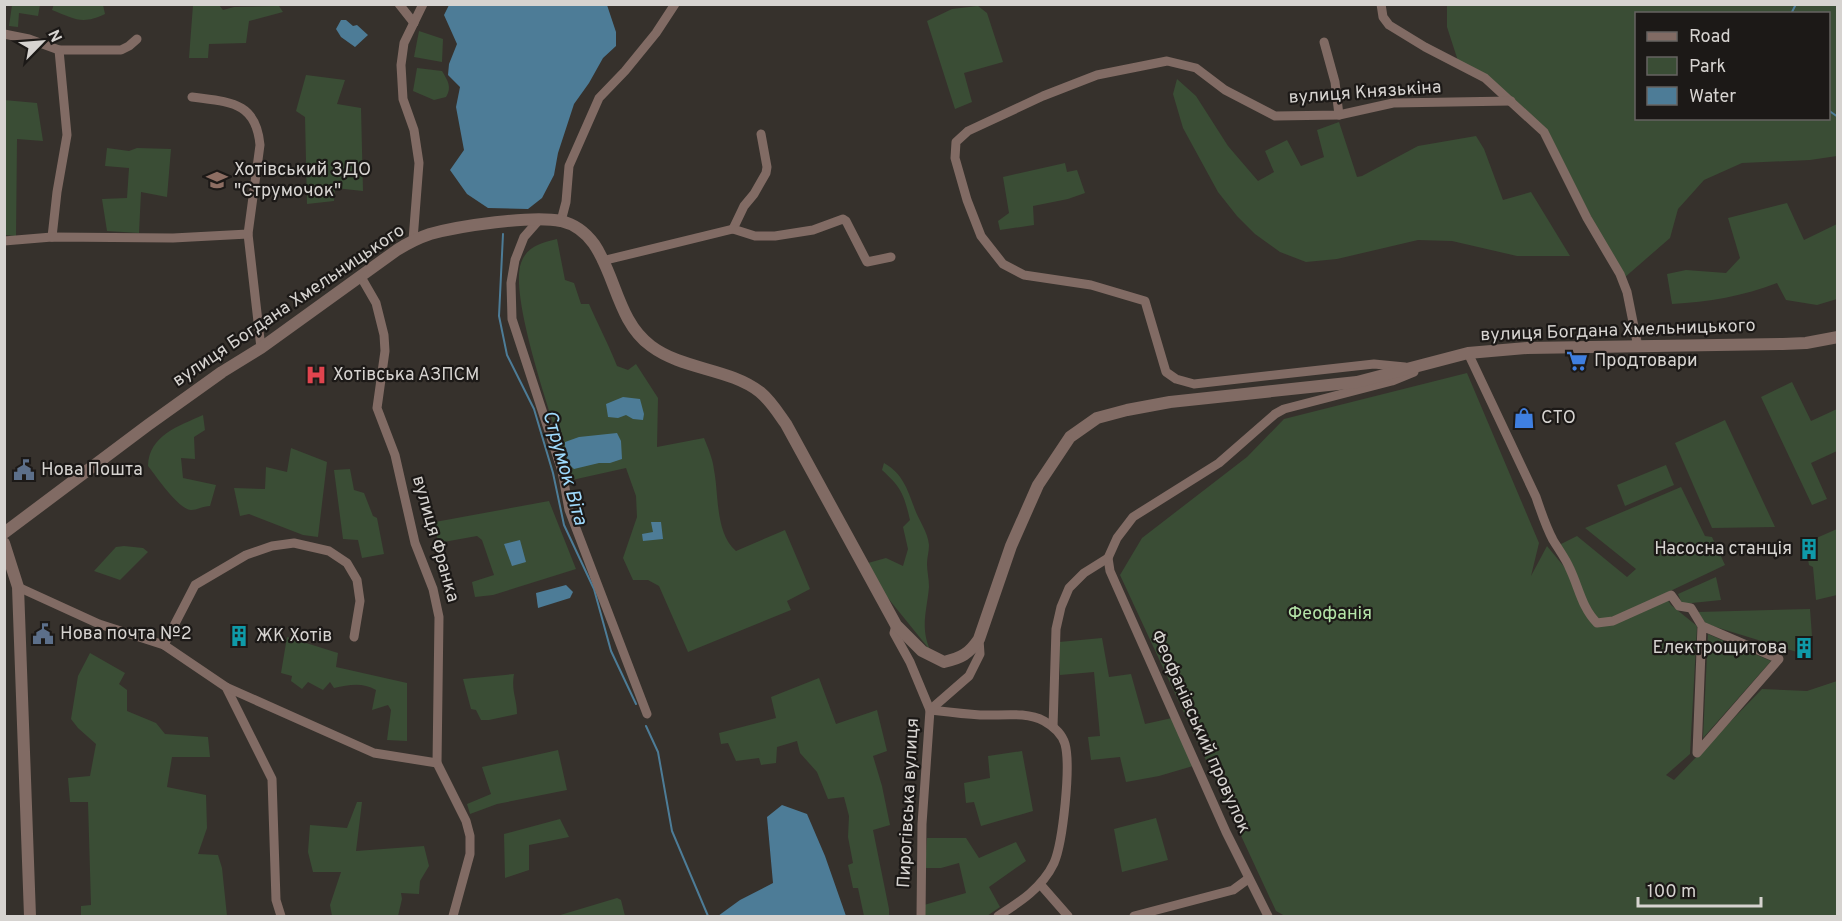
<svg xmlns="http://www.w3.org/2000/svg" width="1842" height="921" viewBox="0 0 1842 921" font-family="Overpass,sans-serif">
<rect width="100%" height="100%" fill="#36312c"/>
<g fill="#3a4d35" fill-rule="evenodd">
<path d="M54,4L103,5L105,14C82,25 75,19 52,10Z"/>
<polygon points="12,5 40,5 38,16 19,13 18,27 9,26"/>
<polygon points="193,5 219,5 223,10 234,7 279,6 283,12 249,21 246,43 209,44 208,58 189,58"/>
<path d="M1447,5H1837V156L1810,160L1742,163L1704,180L1678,209L1670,238L1624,278L1542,125L1459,64L1447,27ZM1636,14H1828V118H1636Z"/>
<polygon points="978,6 987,13 1003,62 964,73 972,102 955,109 927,21 952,9"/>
<polygon points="419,31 443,39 442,62 414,57"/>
<path d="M417,68L442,71C448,81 452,87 446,97L434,100L413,91Z"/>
<polygon points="306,75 345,80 337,104 361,108 363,191 335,188 334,201 307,204 305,117 296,111"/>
<polygon points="1177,79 1196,96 1228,146 1258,181 1274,172 1265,151 1287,140 1301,166 1324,157 1317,130 1339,122 1357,177 1362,176 1418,146 1476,136 1484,149 1503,200 1531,192 1570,256 1517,256 1452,241 1418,240 1337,259 1306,262 1280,252 1255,234 1237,216 1218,192 1183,128 1173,94"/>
<polygon points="4,100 37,103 43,141 17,139 16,236 5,235"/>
<polygon points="107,148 129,151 137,148 171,149 167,197 141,192 139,233 107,231 102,199 127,198 129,168 105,166"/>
<polygon points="1065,163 1067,172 1077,170 1085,193 1068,199 1033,206 1034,225 1000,230 998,221 1009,213 1003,177"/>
<path d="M1787,203L1804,240L1837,224V299L1817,305L1786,300L1777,283C1744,296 1708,302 1672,304L1667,274L1686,270L1726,273L1740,258L1728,218Z"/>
<path d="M557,239L565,280L574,283L581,304H589C598,325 609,345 617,366L628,370L636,364L658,398L657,447L704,438C708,448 713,459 714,470C719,495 715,533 736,551L785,530L810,589L787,601L791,610L688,652L659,586L648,580H633L623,558L637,517L636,496L626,468L572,480C559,439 508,299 521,263C527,246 541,243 557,239Z"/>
<polygon points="1467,373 1539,543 1531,576 1547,546 1571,575 1559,545 1577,536 1627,577 1636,569 1585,528 1681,487 1705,536 1712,537 1725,565 1664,594 1671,605 1697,626 1690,754 1666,775 1674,780 1762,689 1807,691 1837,681 1837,916 1285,916 1276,911 1120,575 1142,538 1247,457 1284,419"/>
<polygon points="1792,382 1811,421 1837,409 1837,451 1811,463 1827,499 1812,505 1761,397"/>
<path d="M203,415L205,430L194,437L195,459L181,458L183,478L216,485L210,506C203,506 197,510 191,510C178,509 157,477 148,466C149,435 179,426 203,415Z"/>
<polygon points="1725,420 1775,527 1712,528 1675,443"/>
<polygon points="291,448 327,462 318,537 303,535 249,514 240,516 234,488 265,489 266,467 287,472"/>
<path d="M884,463C902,473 907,488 914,507C918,519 928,532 929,545C929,552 927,557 927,564C927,571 929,579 929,587C927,610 920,627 930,650L883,592L868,563L886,558L903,566L908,549L903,527L910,520C904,495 902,488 882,470Z"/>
<polygon points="1666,465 1674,485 1625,506 1617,485"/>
<polygon points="350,469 354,490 364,493 373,516 377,518 384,554 362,558 358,540 343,539 334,470"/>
<polygon points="549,501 576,569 493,595 475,597 472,582 494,575 482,540 477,536 438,543 435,522"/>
<polygon points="1837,529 1837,595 1816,600 1813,567 1809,565 1805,543"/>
<polygon points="124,546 143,548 148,552 120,580 94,571 116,547"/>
<polygon points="1716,577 1721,600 1682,604 1678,594"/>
<polygon points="1810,609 1813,650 1797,652 1706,624 1698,612"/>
<polygon points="1708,634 1771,661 1703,738"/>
<path d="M287,637L338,653L336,667L407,683V741L387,740L391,710L388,705L372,710L376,690C362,682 349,685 334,688L330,682L323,690L308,682L302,689L291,681L292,676L281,673Z"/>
<polygon points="1102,638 1109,677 1131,674 1145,724 1172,718 1193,766 1159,776 1126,782 1120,757 1091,760 1088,737 1100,736 1094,672 1060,675 1059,642"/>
<polygon points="90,653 125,673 119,684 127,690 127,711 156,723 165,734 208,737 210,757 172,757 167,787 206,795 207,828 198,854 218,855 222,868 227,916 81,916 81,906 91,905 88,802 70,802 68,778 90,776 96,744 78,728 71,719 78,676"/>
<path d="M514,674C511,692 517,698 517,714L489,720H481L476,710L471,709L463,679Z"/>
<polygon points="819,678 836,724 877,710 887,751 873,756 882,786 890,825 873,830 889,909 889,916 864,916 858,888 853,888 848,865 853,863 848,837 849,816 844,797 828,799 817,772 800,753 797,741 777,747 776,763 761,765 759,758 736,761 728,743 721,744 719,733 776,718 771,697"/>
<polygon points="558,750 567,790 497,804 470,814 467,804 491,794 482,767"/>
<polygon points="1022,751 1033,811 981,826 974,802 966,803 964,783 990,778 988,756"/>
<polygon points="357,802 362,802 356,851 424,846 429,866 420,881 419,894 401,893 402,899 398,916 332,916 330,905 341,872 313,872 308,852 310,825 347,828"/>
<polygon points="1156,818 1168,860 1122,872 1114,829"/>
<polygon points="560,819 569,837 529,845 529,870 505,878 504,834"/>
<polygon points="927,838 966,838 979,858 1016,842 1026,861 989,887 1000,907 987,916 924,916 924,905 966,893 959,863 941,868 925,868"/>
<polygon points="617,898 621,900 625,916 557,916"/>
</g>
<g fill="#4d7c97">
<polygon points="449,5 607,5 616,32 616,46 603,58 589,83 574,104 558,153 554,175 542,198 528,209 488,208 467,194 450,170 464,150 456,107 460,87 448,75 449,64 457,44 444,15"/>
<polygon points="341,20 346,20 353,26 357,25 368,35 355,47 341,37 336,29"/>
<polygon points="623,397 640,399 644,414 643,420 633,419 626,415 618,418 608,417 606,404"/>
<path d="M617,433L621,441L622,459L610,463H599L574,469C566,463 565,451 565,442L579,437Z"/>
<polygon points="651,522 661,522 663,539 643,541 642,534 653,532"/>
<polygon points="520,540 526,562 512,566 504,544"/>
<polygon points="566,585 573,592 570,598 538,608 536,593"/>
<polygon points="782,805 807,814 825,856 846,916 718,916 740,900 773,883 767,817"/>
</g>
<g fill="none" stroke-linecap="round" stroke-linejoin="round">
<g stroke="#4d7c97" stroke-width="2">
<polyline points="1791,14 1796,4"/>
<polyline points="1828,110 1838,117"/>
<polyline points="503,234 499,316 507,355 534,409 553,473 564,525 594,589 611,651 636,704"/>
<polyline points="646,726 658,752 672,831 708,916"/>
</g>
<g stroke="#816b64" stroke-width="9">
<polyline points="399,4 414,23"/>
<polyline points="1381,4 1383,17 1389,25 1425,47 1485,78 1544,132 1587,218 1620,274 1627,292 1638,347"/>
<polyline points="4,34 29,39 59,50 121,50 129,46 137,39"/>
<polyline points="1324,42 1335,82 1339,115"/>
<path d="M192,97C229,102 256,101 260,145L248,234L261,348"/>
<polyline points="539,220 524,237 515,260 511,283 512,319 562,471 569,510 647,714"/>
<polyline points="561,221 566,202 569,166 599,98 625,71 656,33 675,4"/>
<polyline points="733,229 744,206 754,194 766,173 767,167 761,134"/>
<polyline points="52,237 57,192 67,135 59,50"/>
<polyline points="413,240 419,163 414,130 403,99 401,65 404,43 423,4"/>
<polyline points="4,241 52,237 173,238 248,234"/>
<polyline points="602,261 733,229 755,236 775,236 813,230 843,219 846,221 867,262 891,257"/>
<polyline points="361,277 376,303 384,335 385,351 377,408 395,455 415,543 433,589 439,617 437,763 466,821 470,836 470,854 453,916"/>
<path d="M1468,353L1536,497C1541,512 1546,527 1553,540C1559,550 1566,559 1570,569C1579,588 1582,608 1597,623L1613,621L1671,595L1679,606L1691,608L1702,626L1697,753L1779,659L1702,626"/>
<polyline points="1405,367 1374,364 1194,384 1176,379 1166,372 1145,301 1091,285 1024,275 1003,264 981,236 967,200 955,158 956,142 968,131 1043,96 1097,75 1167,61 1196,68 1225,90 1275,116 1339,115 1393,103 1511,101"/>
<polyline points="1108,558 1110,571 1226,832 1268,916"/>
<polyline points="18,587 99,624 164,645 226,687 272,779 276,900 281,916"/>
<path d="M896,625L894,633L910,662L930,710C947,712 963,714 980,715C1000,716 1026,711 1044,721C1053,726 1062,734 1065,744C1071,766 1063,842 1054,863C1042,888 1020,902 998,916"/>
<polyline points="164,645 195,585 246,555 272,546 294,543 329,551 347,563 357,580 360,601 354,637"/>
<polyline points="226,687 374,753 437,763"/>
<polyline points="1053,727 1056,629 1061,607 1069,588 1084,573 1108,558 1117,538 1133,517 1219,463 1275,414 1284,409 1392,381 1414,372"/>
<polyline points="1040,884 1068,916"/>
<polyline points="921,916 922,824 930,710 969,676 980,654 979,639"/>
<polyline points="1134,916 1233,890 1248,879"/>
</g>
<g stroke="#816b64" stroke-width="12">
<path d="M4,533L148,425L222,372L261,348L397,250C408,243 418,238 430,234C459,226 532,215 561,221C574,224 586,233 594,244C616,276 618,322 651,346C683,370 729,368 760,392C771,401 778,413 786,424L896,625L922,651L944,662C961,658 969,654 979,639L1011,546L1038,485L1070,437L1097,418L1127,410L1170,402L1357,382L1468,353L1527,348L1783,344L1806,343L1838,337"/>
<polyline points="4,543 18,587 30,916"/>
</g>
</g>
<defs>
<symbol id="school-bare" viewBox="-9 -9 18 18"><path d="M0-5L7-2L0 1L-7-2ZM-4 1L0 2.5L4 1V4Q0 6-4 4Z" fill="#8d6e63" stroke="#1c1917" stroke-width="2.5" paint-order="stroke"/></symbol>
<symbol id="supermarket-bare" viewBox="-9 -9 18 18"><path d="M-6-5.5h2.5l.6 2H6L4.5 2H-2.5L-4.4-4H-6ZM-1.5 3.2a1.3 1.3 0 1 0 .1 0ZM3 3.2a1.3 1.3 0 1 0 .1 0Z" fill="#3f7fe0" stroke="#1c1917" stroke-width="2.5" paint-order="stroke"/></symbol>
<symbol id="hospital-bare" viewBox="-9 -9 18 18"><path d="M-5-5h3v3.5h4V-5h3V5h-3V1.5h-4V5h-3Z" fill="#e0444e" stroke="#1c1917" stroke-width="2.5" paint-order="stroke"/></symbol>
<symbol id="shop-bare" viewBox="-9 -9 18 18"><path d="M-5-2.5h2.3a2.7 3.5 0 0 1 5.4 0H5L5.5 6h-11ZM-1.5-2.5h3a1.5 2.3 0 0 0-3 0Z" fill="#3f7fe0" stroke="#1c1917" stroke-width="2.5" paint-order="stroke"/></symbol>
<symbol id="civic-bare" viewBox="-9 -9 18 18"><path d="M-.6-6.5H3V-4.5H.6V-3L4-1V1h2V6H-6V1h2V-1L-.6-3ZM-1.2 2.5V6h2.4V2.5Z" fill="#5c6f8a" stroke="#1c1917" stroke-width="2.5" paint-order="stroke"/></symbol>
<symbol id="building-bare" viewBox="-9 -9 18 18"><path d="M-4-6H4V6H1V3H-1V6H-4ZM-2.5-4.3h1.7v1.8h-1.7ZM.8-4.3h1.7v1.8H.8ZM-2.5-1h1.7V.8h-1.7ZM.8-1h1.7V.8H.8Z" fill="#0f9aa8" stroke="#1c1917" stroke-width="2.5" paint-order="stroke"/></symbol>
</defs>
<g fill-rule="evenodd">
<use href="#school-bare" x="202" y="165" width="30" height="30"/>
<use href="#supermarket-bare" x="1562" y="346" width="30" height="30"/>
<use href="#hospital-bare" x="301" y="360" width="30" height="30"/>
<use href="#shop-bare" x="1509" y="403" width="30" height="30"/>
<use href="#civic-bare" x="9" y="455" width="30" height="30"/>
<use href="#building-bare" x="1794" y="534" width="30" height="30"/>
<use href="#civic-bare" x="28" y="619" width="30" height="30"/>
<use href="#building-bare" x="224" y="621" width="30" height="30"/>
<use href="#building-bare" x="1789" y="633" width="30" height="30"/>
</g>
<g text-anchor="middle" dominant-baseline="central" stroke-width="4.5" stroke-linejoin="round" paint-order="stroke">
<g font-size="18" fill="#d6d3d0" stroke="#1c1917">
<text transform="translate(1365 93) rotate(-4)">вулиця Князькіна</text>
<text transform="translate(289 306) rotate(-34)">вулиця Богдана Хмельницького</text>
<text transform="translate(1618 331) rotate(-2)">вулиця Богдана Хмельницького</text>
<text transform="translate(435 539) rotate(74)">вулиця Франка</text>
<text transform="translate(1200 732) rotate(66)">Феофанівський провулок</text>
<text transform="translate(909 803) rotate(-87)">Пирогівська вулиця</text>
</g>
<g font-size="18" fill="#d6d3d0" stroke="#1c1917" text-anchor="start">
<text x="234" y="170">Хотівський ЗДО<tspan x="234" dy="21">"Струмочок"</tspan></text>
<text x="1594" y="361">Продтовари</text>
<text x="333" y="375">Хотівська АЗПСМ</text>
<text x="1541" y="418">СТО</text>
<text x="41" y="470">Нова Пошта</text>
<text x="1792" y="549" text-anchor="end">Насосна станція</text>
<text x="60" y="634">Нова почта №2</text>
<text x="256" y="636">ЖК Хотів</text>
<text x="1787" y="648" text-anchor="end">Електрощитова</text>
</g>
<g font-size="18" fill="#b4e4a8" stroke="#1c1917">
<text x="1330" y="614">Феофанія</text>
</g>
<g font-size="20" font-style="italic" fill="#9fdafd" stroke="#1c1917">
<text transform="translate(564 468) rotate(74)">Струмок Віта</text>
</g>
</g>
<rect width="1842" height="921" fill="none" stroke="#d6d3d0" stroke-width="12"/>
<rect x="1635" y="12" width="195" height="108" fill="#1c1917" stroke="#666361" stroke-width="1.5"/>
<rect x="1647" y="32" width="30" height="9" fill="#816b64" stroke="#666361" stroke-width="1.5"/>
<text x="1689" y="42" font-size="18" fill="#d6d3d0">Road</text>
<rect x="1647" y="57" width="30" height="18" fill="#3a4d35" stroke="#666361" stroke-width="1.5"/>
<text x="1689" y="72" font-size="18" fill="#d6d3d0">Park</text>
<rect x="1647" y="87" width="30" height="18" fill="#4d7c97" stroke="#666361" stroke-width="1.5"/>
<text x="1689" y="102" font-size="18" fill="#d6d3d0">Water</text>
<g transform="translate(42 42) rotate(65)" stroke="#1c1917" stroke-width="4.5" paint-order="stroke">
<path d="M0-4.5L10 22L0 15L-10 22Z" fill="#d6d3d0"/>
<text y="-9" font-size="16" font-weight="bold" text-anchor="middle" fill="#d6d3d0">N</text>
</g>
<path d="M1638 897v9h123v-9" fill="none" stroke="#d6d3d0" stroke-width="3"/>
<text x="1647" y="897" font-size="18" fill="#d6d3d0" stroke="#1c1917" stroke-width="4.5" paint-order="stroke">100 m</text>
</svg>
